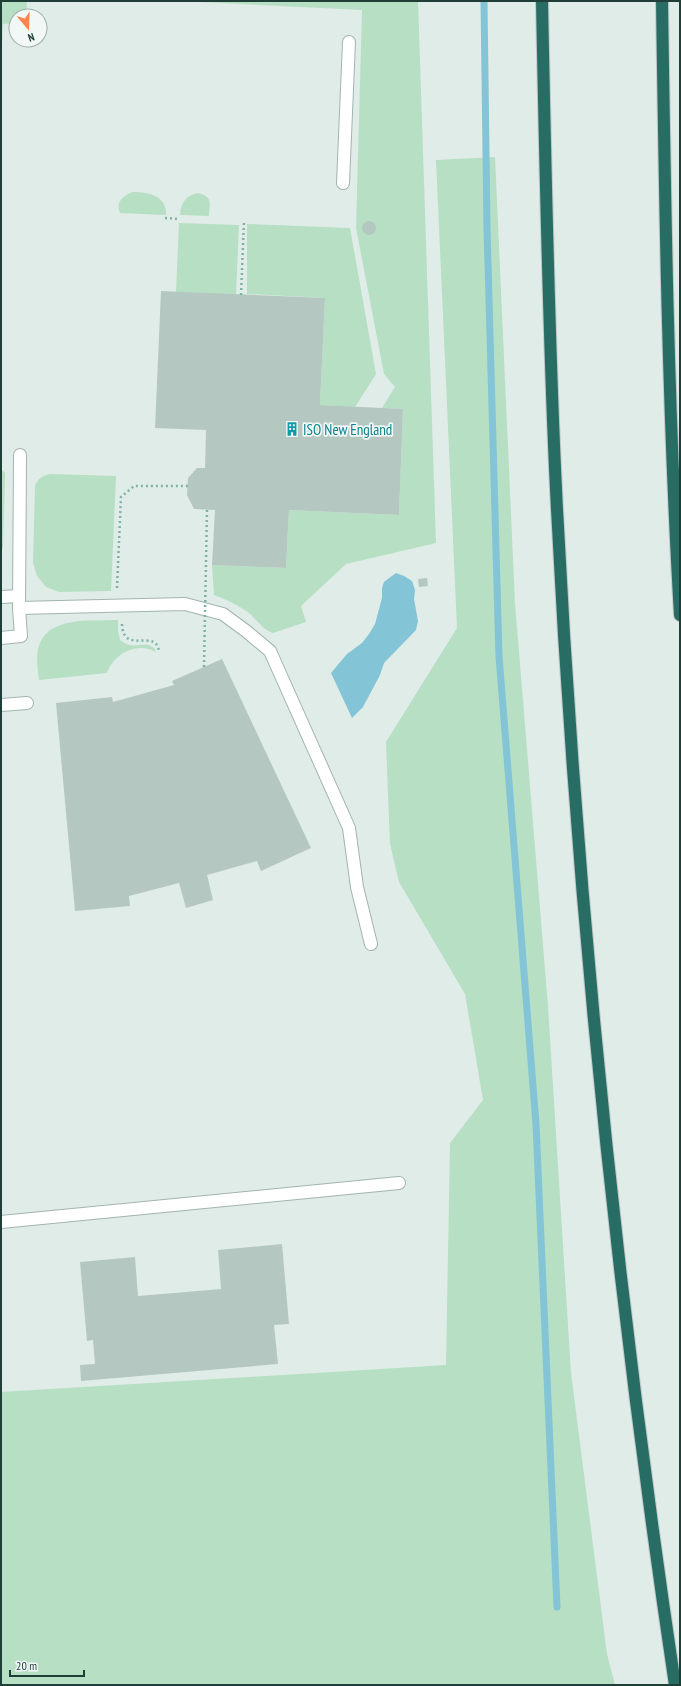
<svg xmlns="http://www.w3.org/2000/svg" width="681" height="1686" viewBox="0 0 681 1686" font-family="'PT Sans Narrow',sans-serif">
<rect width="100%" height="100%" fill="#e0ece8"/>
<g fill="#b7dfc4">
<polygon points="1,1 27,1 26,16 16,16 16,23 3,24 1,68"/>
<path d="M181,1H418L436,543L346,564L301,606L306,622L273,633C263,630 257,620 249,613C238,605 227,600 214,595L212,565L286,568L289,510L399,515L403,409L382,408L395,387L384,374L356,228L362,10Z"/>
<polygon points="495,157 515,603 548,1006 571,1373 607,1654 615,1685 1,1685 1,1392 446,1365 450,1143 483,1100 465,994 399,882 390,844 386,742 457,628 436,160"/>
<path d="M133,192C149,192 167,196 166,215L120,213C115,202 124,195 133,192Z"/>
<path d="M198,193C213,197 210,203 209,216L180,215C181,203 185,196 198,193Z"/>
<polygon points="179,223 239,225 236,295 176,292"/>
<polygon points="247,224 350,228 376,374 355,407 320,405 325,298 247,294"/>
<polygon points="1,469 5,473 5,476 3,547 1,554"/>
<path d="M51,474L116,476L111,591L59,592L46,587L37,576L33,563L35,486C38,478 43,475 51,474Z"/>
<path d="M118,620V630L120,640C123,642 126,644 129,645C139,647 152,640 156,652C137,641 113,654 107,673L39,680C38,670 36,659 38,649C46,615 91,621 118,620Z"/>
</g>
<polygon fill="#83c4d6" points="396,573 404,576 412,581 415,590 414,599 418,621 416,630 384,663 380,675 363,707 352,718 331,673 347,654 362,643 369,634 375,624 382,598 382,588 384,582"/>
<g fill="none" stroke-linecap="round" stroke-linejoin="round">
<polyline stroke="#83c4d6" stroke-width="7" points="484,1 487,228 499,656 536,1124 557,1607"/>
</g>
<g fill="#b5c7c1">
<circle cx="369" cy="228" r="7"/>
<polygon points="161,291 325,298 320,405 403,409 399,515 289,510 286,568 212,565 215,510 194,509 187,495 188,478 197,468 205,468 206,430 155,428"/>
<polygon points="427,578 428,586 419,587 418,579"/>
<polygon points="222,659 311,848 261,871 257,861 207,875 213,900 186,908 179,883 129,896 130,906 75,911 56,703 112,697 113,702 174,685 172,681"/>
<polygon points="282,1244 289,1324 274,1325 278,1364 81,1381 80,1365 95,1364 93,1340 87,1341 80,1262 135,1257 138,1296 221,1289 218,1250"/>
</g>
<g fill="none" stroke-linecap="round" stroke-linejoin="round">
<defs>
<g id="service">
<polyline points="343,183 349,42"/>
<polyline points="1,597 19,596"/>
<polyline points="19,608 20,455"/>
<polyline points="1,638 21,636 19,608 185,604 223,614 246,631 270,651 349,828 357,887 371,944"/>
<polyline points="1,705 27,703"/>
<polyline points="1,1222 399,1183"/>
</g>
<g id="motorway">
<path d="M542,1C545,157 548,312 555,468C574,875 615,1282 675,1685"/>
<path d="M662,1C665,206 668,410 680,615"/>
</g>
</defs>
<use href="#service" stroke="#a2b4b0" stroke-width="14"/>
<use href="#motorway" stroke="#c0c9c7" stroke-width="14"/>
<g stroke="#7eb3a5" stroke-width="2.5" stroke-dasharray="2 3" stroke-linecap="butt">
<polyline points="165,218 180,219"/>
<polyline points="241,295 244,221"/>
<polyline points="117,588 121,497 134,486 188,486"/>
<path d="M122,624C123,656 157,627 159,652"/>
</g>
<use href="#service" stroke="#fff" stroke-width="12"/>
<use href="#motorway" stroke="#286d63" stroke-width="12"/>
<polyline stroke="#7eb3a5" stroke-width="2.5" stroke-dasharray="2 3" stroke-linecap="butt" points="204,667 207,510"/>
</g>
<defs>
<symbol id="building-bare" viewBox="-9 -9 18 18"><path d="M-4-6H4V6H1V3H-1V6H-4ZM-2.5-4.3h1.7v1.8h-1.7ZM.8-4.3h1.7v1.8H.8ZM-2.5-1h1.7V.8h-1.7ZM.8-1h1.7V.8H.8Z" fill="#0f9aa8" stroke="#f1f8f5" stroke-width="2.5" paint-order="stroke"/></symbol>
</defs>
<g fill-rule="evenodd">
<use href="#building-bare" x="282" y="419" width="20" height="20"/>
</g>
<g text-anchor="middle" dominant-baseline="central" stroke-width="3.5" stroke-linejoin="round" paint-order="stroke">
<g font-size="15" fill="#0d838f" stroke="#f1f8f5" text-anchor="start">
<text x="303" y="429">ISO New England</text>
</g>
</g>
<rect width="681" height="1686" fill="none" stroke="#1f3e38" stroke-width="4"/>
<g transform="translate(28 28) rotate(161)"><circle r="19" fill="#f1f8f5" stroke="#9daea9"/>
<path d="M0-3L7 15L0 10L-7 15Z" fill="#fd844d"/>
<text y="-6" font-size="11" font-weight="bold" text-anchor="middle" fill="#1f3e38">N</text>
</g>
<path d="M10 1670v6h74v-6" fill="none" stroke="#1f3e38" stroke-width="2"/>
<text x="16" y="1670" font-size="12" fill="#1f3e38" stroke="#f1f8f5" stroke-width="3" paint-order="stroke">20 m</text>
</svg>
